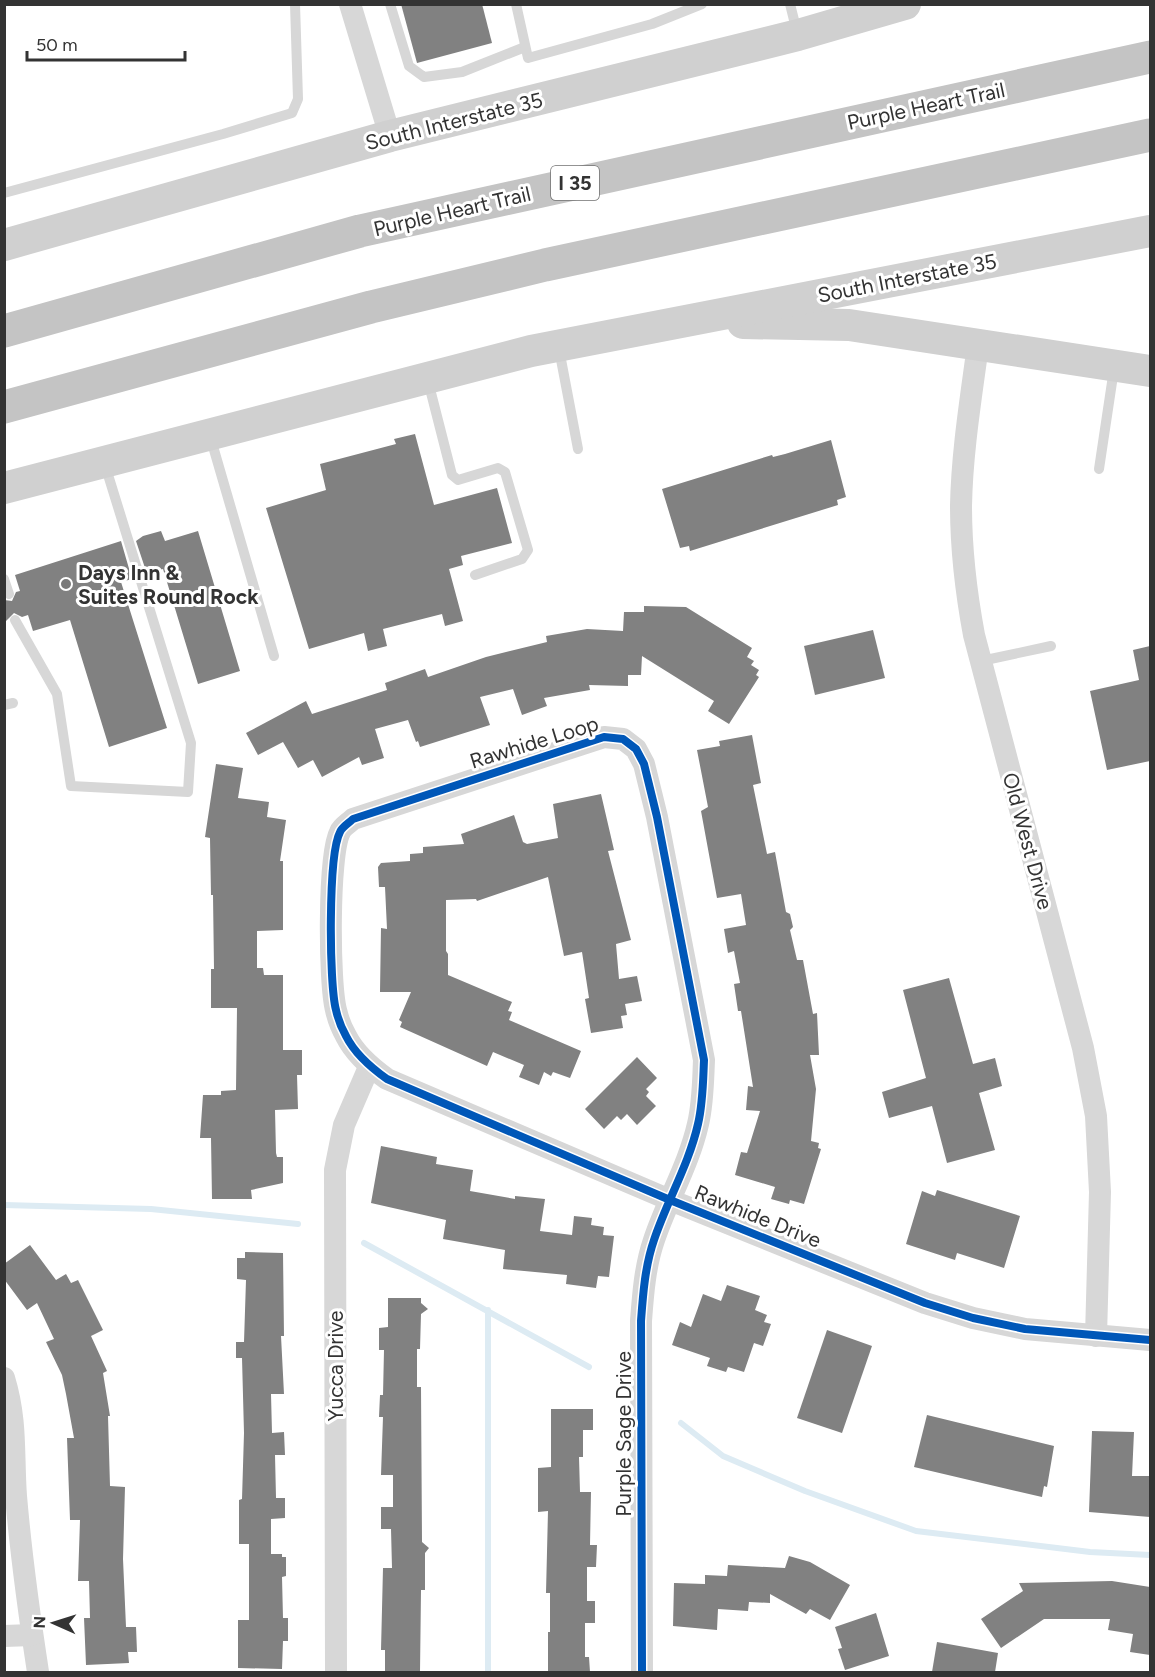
<svg xmlns="http://www.w3.org/2000/svg" width="1155" height="1677" viewBox="0 0 1155 1677" font-family="Figtree,sans-serif">
<rect width="100%" height="100%" fill="#fff"/>
<g fill="none" stroke-linecap="round" stroke-linejoin="round">
<g stroke="#ddebf3" stroke-width="6">
<polyline points="4,1205 151,1209 298,1224"/>
<polyline points="364,1243 589,1367"/>
<polyline points="488,1310 488,1672"/>
<polyline points="681,1423 723,1456 805,1491 916,1531 1090,1552 1150,1555"/>
</g>
</g>
<g fill="#818181">
<polygon points="401,4 482,4 492,43 417,63"/>
<polygon points="415,434 434,505 497,488 512,543 461,556 463,565 449,569 463,621 445,626 442,614 383,629 387,646 368,651 364,633 309,649 266,508 326,490 320,464 396,444 394,439"/>
<polygon points="831,440 846,497 837,500 838,505 690,551 689,546 680,548 662,489 772,455 773,457 785,454"/>
<polygon points="161,531 165,541 198,531 240,671 198,684 163,569 147,574 136,541 143,536"/>
<polygon points="121,541 132,579 121,582 167,728 109,747 70,620 33,631 28,615 22,617 14,613 4,623 4,600 12,601 16,592 20,591 15,575"/>
<polygon points="644,606 686,607 752,648 747,657 754,661 751,665 759,670 756,675 759,677 729,724 708,711 714,701 642,656 641,675 628,675 628,686 589,685 590,690 544,698 547,706 522,715 513,689 480,697 490,725 420,747 418,741 416,742 408,720 375,729 384,758 362,765 359,757 322,777 313,760 298,768 283,742 258,755 246,733 306,701 312,714 387,690 385,683 425,669 428,677 486,657 547,642 546,636 587,629 623,631 624,612 644,612"/>
<polygon points="873,630 885,678 815,695 804,646"/>
<polygon points="1150,646 1150,761 1107,770 1090,691 1139,680 1133,650"/>
<polygon points="752,735 761,783 753,785 766,849 767,854 775,852 786,912 790,914 793,927 790,930 797,960 803,960 813,1014 817,1013 819,1055 810,1055 816,1089 811,1141 819,1143 818,1148 821,1149 804,1204 790,1200 789,1204 771,1199 775,1187 735,1175 741,1152 747,1153 760,1111 746,1110 748,1086 753,1087 741,1011 738,1011 734,984 740,983 734,951 728,953 724,929 746,925 741,894 717,898 701,811 708,807 697,750 720,746 719,741"/>
<polygon points="216,764 243,768 238,798 269,802 267,817 286,820 280,861 283,861 283,930 257,931 257,968 263,968 264,975 283,975 283,1050 302,1050 302,1075 297,1075 298,1109 275,1110 276,1153 277,1157 283,1157 283,1183 251,1190 252,1199 212,1199 211,1138 200,1138 203,1095 221,1095 221,1091 236,1090 237,1008 211,1008 211,969 214,969 213,895 211,895 210,838 205,837"/>
<polygon points="601,794 614,850 608,851 631,940 616,944 619,979 637,976 642,1001 625,1004 627,1015 621,1016 623,1028 591,1033 585,999 589,998 582,952 564,956 548,877 477,901 476,899 446,900 446,951 448,954 448,975 512,1002 508,1011 512,1012 509,1020 581,1051 570,1078 553,1072 551,1076 544,1072 539,1085 519,1077 524,1065 493,1052 487,1066 400,1027 402,1022 399,1020 411,992 380,992 381,928 387,929 385,887 379,887 378,867 381,863 410,861 410,854 423,853 423,847 464,844 461,834 514,815 523,842 527,844 558,838 553,804"/>
<polygon points="949,978 973,1064 995,1058 1002,1086 979,1093 995,1150 947,1163 932,1106 889,1118 882,1092 926,1078 903,990"/>
<polygon points="637,1057 657,1078 646,1089 649,1092 646,1096 656,1106 637,1125 627,1114 621,1120 617,1116 604,1129 585,1109"/>
<polygon points="381,1146 437,1157 436,1164 473,1170 470,1191 515,1199 515,1196 545,1199 540,1231 572,1235 574,1216 592,1218 591,1225 604,1227 603,1235 614,1236 609,1277 598,1276 596,1288 566,1284 567,1275 503,1269 505,1250 443,1239 446,1220 371,1203"/>
<polygon points="937,1190 1020,1216 1004,1268 957,1253 955,1260 906,1244 922,1191 935,1196"/>
<polygon points="30,1245 56,1280 66,1274 71,1283 78,1280 103,1330 91,1336 107,1371 103,1373 110,1416 108,1416 110,1486 125,1487 123,1559 126,1627 136,1627 137,1652 128,1652 129,1663 86,1665 84,1618 90,1618 89,1581 78,1581 80,1520 70,1520 67,1438 74,1438 66,1394 62,1375 46,1342 54,1339 37,1303 27,1310 4,1279 4,1264"/>
<polygon points="245,1252 283,1253 284,1336 281,1336 284,1394 271,1394 272,1433 284,1432 285,1455 275,1455 276,1498 285,1498 285,1518 271,1519 271,1554 282,1554 282,1557 286,1557 286,1576 282,1577 283,1618 288,1618 288,1641 283,1641 282,1669 238,1668 238,1620 249,1620 249,1544 239,1544 239,1500 242,1499 244,1433 242,1358 236,1358 236,1342 244,1342 246,1280 237,1279 237,1258 245,1258"/>
<polygon points="727,1285 760,1296 755,1310 767,1315 764,1322 771,1324 763,1346 754,1343 744,1372 728,1367 726,1372 707,1366 710,1358 672,1345 680,1322 691,1327 703,1294 721,1301"/>
<polygon points="388,1298 421,1298 421,1303 428,1309 421,1314 420,1349 417,1349 417,1387 421,1387 422,1542 429,1548 425,1553 425,1590 421,1590 420,1672 385,1672 385,1650 381,1650 383,1568 392,1568 391,1529 381,1529 381,1507 393,1507 393,1475 381,1475 383,1417 379,1417 380,1395 383,1395 384,1350 379,1350 379,1328 388,1327"/>
<polygon points="827,1330 872,1346 842,1433 797,1418"/>
<polygon points="551,1409 593,1409 593,1430 583,1430 583,1457 579,1457 580,1492 591,1492 590,1545 597,1545 596,1567 587,1567 587,1601 595,1601 595,1623 585,1623 585,1657 589,1657 590,1672 548,1672 548,1632 550,1632 550,1593 546,1593 548,1511 538,1512 538,1468 551,1467"/>
<polygon points="927,1415 1054,1446 1047,1487 1044,1486 1042,1497 914,1467"/>
<polygon points="1092,1431 1134,1432 1132,1476 1150,1476 1150,1517 1089,1512"/>
<polygon points="789,1556 810,1562 850,1585 830,1620 810,1609 806,1614 770,1594 770,1603 749,1602 748,1611 718,1609 717,1630 673,1626 674,1583 705,1584 705,1575 727,1576 728,1565 785,1568"/>
<polygon points="1112,1581 1150,1587 1150,1655 1130,1652 1133,1634 1108,1630 1110,1619 1044,1619 1001,1648 981,1619 1023,1591 1019,1583"/>
<polygon points="876,1613 889,1656 845,1670 838,1649 842,1648 835,1627"/>
<polygon points="937,1642 998,1653 995,1672 932,1672"/>
</g>
<g fill="none" stroke-linecap="round" stroke-linejoin="round">
<g stroke="#d7d7d7" stroke-width="10">
<polyline points="390,4 409,66 424,77 462,72 525,47"/>
<polyline points="516,4 528,58 652,24 702,4"/>
<polyline points="790,4 797,32"/>
<polyline points="4,193 223,134 292,113 298,99 295,4"/>
<polyline points="559,349 578,449"/>
<polyline points="428,381 452,475 458,480 498,468 505,472 528,550 522,559 475,575"/>
<polyline points="210,436 274,656"/>
<polyline points="1099,469 1114,369"/>
<polyline points="4,579 9,594"/>
<polyline points="15,620 57,694 71,786 188,792 191,743 105,465"/>
<polyline points="981,661 1051,646"/>
<polyline points="4,705 13,703"/>
</g>
<g stroke="#d7d7d7" stroke-width="22">
<polyline points="350,4 390,136"/>
<path d="M978,345C971,398 962,452 961,506C961,549 966,592 974,635L1083,1048L1096,1116L1100,1192L1096,1336"/>
<path d="M4,1378C17,1421 13,1453 16,1496C21,1555 29,1613 38,1672"/>
<polyline points="4,1636 32,1635"/>
<polyline points="336,1672 335,1170 344,1125 369,1067"/>
<path d="M642,1672L641,1321C643,1294 645,1266 654,1240C667,1201 689,1164 698,1124C703,1103 703,1082 704,1060L657,817L644,764L636,749L623,739L604,737L353,819C349,823 342,827 340,832C328,855 329,984 336,1010C338,1019 342,1029 346,1036C355,1054 370,1067 387,1079L670,1200L925,1303L973,1318L1025,1329L1150,1340"/>
</g>
<g stroke="#d0d0d0" stroke-width="32">
<polyline points="4,245 390,136 798,35 905,4"/>
<polyline points="743,323 849,325 1150,371"/>
<polyline points="4,488 531,351 1150,231"/>
</g>
<g stroke="#c4c4c4" stroke-width="33">
<polyline points="4,331 360,231 1150,57"/>
<polyline points="4,407 371,307 545,265 1150,135"/>
</g>
<defs>
<path id="cycleway" d="M642,1672L641,1321C643,1294 645,1266 654,1240C667,1201 689,1164 698,1124C703,1103 703,1082 704,1060L657,817L644,764L636,749L623,739L604,737L353,819C349,823 342,827 340,832C328,855 329,984 336,1010C338,1019 342,1029 346,1036C355,1054 370,1067 387,1079L670,1200L925,1303L973,1318L1025,1329L1150,1340"/>
</defs>
<use href="#cycleway" stroke="#fff" stroke-width="11"/>
<use href="#cycleway" stroke="#0057b8" stroke-width="8"/>
</g>
<circle fill="#7a7a7a" stroke="#fff" stroke-width="2" cx="66" cy="584" r="6"/>
<g text-anchor="middle" dominant-baseline="central" stroke-width="6" stroke-linejoin="round" paint-order="stroke">
<rect fill="#fff" stroke="#707070" stroke-width="1.5" x="551" y="166" width="48" height="34" rx="4.5"/>
<g font-size="20" font-weight="bold" fill="#333">
<text x="575" y="183">I 35</text>
</g>
<g font-size="21" fill="#333" stroke="#fff">
<text transform="translate(926 106) rotate(-12)">Purple Heart Trail</text>
<text transform="translate(454 121) rotate(-14)">South Interstate 35</text>
<text transform="translate(452 211) rotate(-13)">Purple Heart Trail</text>
<text transform="translate(907 278) rotate(-11)">South Interstate 35</text>
<text transform="translate(534 742) rotate(-17)">Rawhide Loop</text>
<text transform="translate(1028 841) rotate(75)">Old West Drive</text>
<text transform="translate(758 1216) rotate(22)">Rawhide Drive</text>
<text transform="translate(335 1366) rotate(-90)">Yucca Drive</text>
<text transform="translate(623 1434) rotate(-90)">Purple Sage Drive</text>
</g>
<g font-size="21" font-weight="bold" fill="#333" stroke="#fff" text-anchor="start">
<text x="78" y="572">Days Inn &amp;<tspan x="78" dy="24">Suites Round Rock</tspan></text>
</g>
</g>
<rect width="1155" height="1677" fill="none" stroke="#333333" stroke-width="12"/>
<g transform="translate(54 1623) rotate(273)" stroke="#ffffff" stroke-width="4.5" paint-order="stroke">
<path d="M0-4.5L10 22L0 15L-10 22Z" fill="#333333"/>
<text y="-9" font-size="16" font-weight="bold" text-anchor="middle" fill="#333333">N</text>
</g>
<path d="M27 51v9h158v-9" fill="none" stroke="#333333" stroke-width="3"/>
<text x="36" y="51" font-size="18" fill="#333333" stroke="#ffffff" stroke-width="4.5" paint-order="stroke">50 m</text>
</svg>
